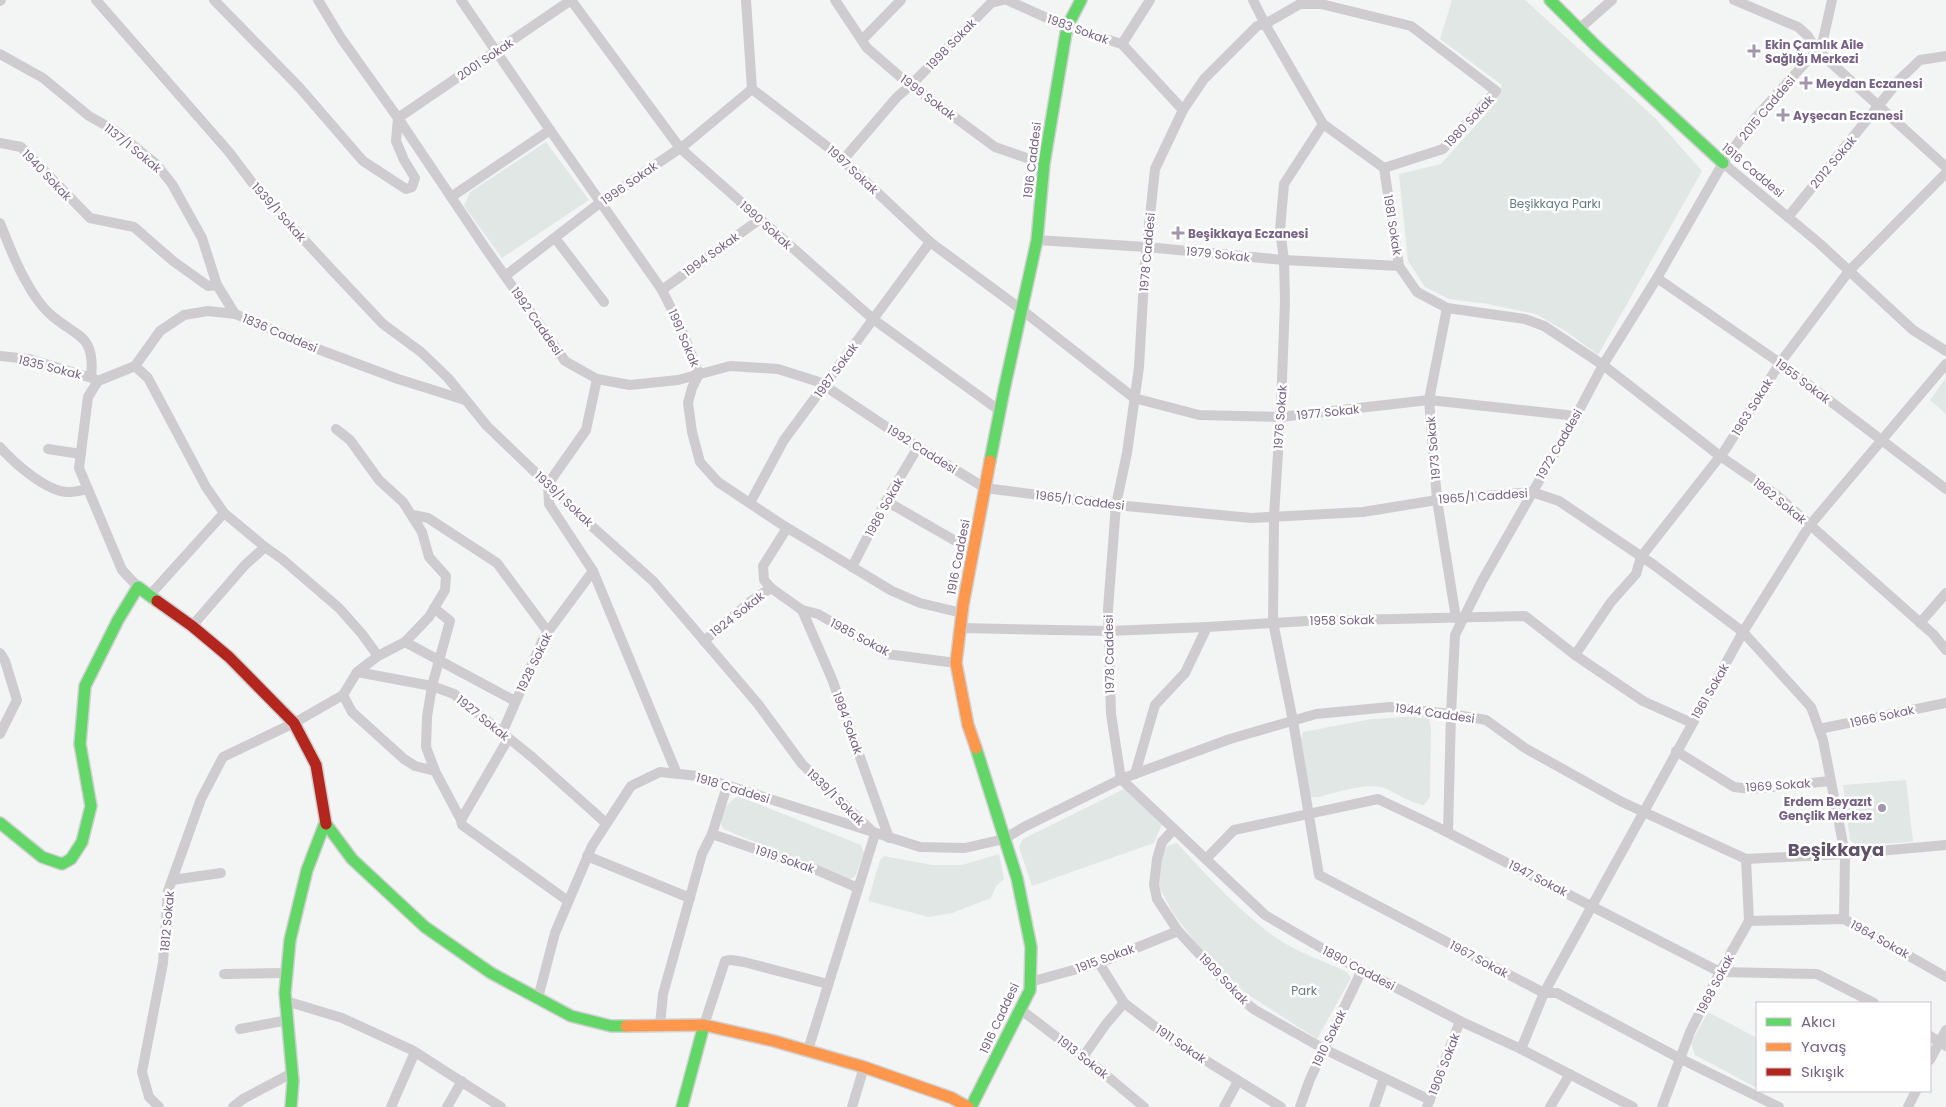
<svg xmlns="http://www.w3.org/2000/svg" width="1946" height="1107" viewBox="0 0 1946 1107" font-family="Poppins,sans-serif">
<rect width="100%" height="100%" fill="#f3f5f4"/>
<g fill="#e0e7e5">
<polygon points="1452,0 1525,0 1655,118 1702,171 1598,355 1567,332 1536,314 1488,304 1449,299 1425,287 1408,261 1399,174 1441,164 1493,106 1502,85 1440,39"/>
<polygon points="546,142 589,200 502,258 464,206 470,192"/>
<polygon points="1946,378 1946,414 1930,400"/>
<path d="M1420,716L1429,718L1431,728L1430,797L1424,805C1409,803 1398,793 1384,788C1367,782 1335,793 1318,797H1310L1301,739L1303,732L1372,719Z"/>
<polygon points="1906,780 1913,842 1856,845 1850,840 1843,785"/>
<polygon points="1124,789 1162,824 1154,843 1032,886 1019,847 1023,839"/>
<path d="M738,796L861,845L864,853L855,877L849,880L723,829C717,816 726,803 738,796Z"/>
<path d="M1177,843C1206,875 1242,914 1278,939C1297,952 1326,962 1347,972L1351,978L1317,1039L1244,992L1202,951L1173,913L1159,887L1162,854L1167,846Z"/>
<polygon points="999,854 1004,879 996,886 991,898 952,913 929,917 868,901 880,860 884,856 932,865 962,865"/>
<polygon points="1708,1012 1757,1038 1757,1088 1695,1055 1691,1043"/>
</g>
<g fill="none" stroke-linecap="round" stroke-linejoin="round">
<defs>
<g id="fast">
<polyline points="1550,0 1596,46 1723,163"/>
<polyline points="990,461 1004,390 1037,240 1044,164 1067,27 1081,0"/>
<polyline points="0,823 42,857 62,864 71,859 82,842 91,806 80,744 85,686 118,620 138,587 157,601"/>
<polyline points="326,824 352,859 425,927 491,973 571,1016 611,1026 626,1026"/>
<polyline points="291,1107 293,1081 285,993 290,940 307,870 325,823"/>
<polyline points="682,1107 704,1025"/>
<polyline points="971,1107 1030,990 1031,947 1017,878 976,748"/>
</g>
<g id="slow">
<polyline points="976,748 968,725 956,663 963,605 990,461"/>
<polyline points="626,1026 704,1025 774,1041 864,1067 952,1098 968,1107"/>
</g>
<polyline id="jam" points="157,601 192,626 229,657 294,723 316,765 326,824"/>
</defs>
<use href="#fast" stroke="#d1d0d3" stroke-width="14"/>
<use href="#slow" stroke="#d1d0d3" stroke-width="14"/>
<use href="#jam" stroke="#d1d0d3" stroke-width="14"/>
<g stroke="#cecccf" stroke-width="10">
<polyline points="96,0 229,152 257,189 333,271 383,324 421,352 448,378 487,426 586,521 653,581 758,704 802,764 872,831"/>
<polyline points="214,0 299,87 363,161 406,189 412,187 415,178 404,160 396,141 398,118 571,0"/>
<polyline points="318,0 341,38 398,118 486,249 565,361 597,379 630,385 678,380 730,366 778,369 819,382 897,434 985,488 1116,505 1251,518 1363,512 1437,500 1532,492 1559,501 1654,565 1743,632 1811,707 1823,740 1845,854 1844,919"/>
<polyline points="461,0 550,130 662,290 681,328 699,374 692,388 688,403 692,432 700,462 718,482 781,524 892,591 920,603 962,613"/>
<polyline points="571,0 680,148 873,319 1000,411"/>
<polyline points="746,0 752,89 833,151 930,242 1022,310 1134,398 1199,415 1280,417 1429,400 1576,416"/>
<polyline points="835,0 867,48 904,80 995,147 1044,164"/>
<polyline points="1007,0 1067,27 1122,44 1183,110"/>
<polyline points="1253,0 1265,24 1323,124 1384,168 1399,266 1417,292 1447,308 1525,319 1544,326 1603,365 1720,456 1774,493 1933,634 1946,650"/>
<polyline points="1734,0 1798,27 1807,35 1817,50 1946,167"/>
<polyline points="0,1 1,0"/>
<polyline points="1579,29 1612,0"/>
<polyline points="862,40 901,0"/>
<polyline points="1122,44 1150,0"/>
<polyline points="0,54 43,78 89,116 114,130 156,164 172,184 202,238 217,285"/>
<polyline points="1323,124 1284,184 1280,230 1284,260 1285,301 1281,406 1274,516 1273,622 1293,721 1319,875 1544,993 1557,993 1681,1059 1779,1107"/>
<polyline points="0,143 21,147 90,218 134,227 173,261 208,286 217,285 235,314"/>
<polyline points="843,160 897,97 911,85 991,3 1003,0"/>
<polyline points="1723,163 1819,243 1913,330 1946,351"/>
<polyline points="1384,168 1443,149 1496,91 1411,26 1321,4 1300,4 1265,24 1257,26 1204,79 1183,110 1155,169 1145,263 1139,367 1127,453 1116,505 1108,609 1111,714 1121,779 1265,915 1337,957 1460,1021 1521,1049 1633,1107"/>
<polyline points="451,197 550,130"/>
<polyline points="1788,217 1900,79 1920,60 1946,56"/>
<path d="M0,223C8,243 16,265 27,283C32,293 42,307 50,314C75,337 96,333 91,377"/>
<polyline points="555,238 604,302"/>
<polyline points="1037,240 1146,247 1284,260 1399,266"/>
<polyline points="505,276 601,202 686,144 752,89"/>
<polyline points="1657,278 1780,363 1946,489"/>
<polyline points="662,290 760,219"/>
<polyline points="1447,308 1429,400 1437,500 1456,618"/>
<polyline points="0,356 29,359 95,379"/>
<polyline points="135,366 148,378 206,487 224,513 265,547 282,559 339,608 362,634 378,656"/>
<polyline points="597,379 586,430 548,484 549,504 593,571 677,774"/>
<path d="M0,447C14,463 47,492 68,492C75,492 82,490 88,489"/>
<polyline points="48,449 81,454"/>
<polyline points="886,501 973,551"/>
<polyline points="750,503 784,440 930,242"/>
<polyline points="413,515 428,518 497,563 548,632"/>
<polyline points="787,528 763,566 764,580 771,588 802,610 818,614 887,654 956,663"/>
<polyline points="852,567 886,501 918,447"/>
<polyline points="138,587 122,570 79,468 88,397 98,381 135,366 160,331 184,315 208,311 235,314 315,348 398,379 465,400"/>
<polyline points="149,596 224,513"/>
<polyline points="434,608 450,621 432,686 427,717 426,747 435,771 461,820"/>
<polyline points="802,610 832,679 889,838"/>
<polyline points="1920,623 1946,593"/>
<polyline points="192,626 245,565 265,547"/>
<polyline points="960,628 1109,631 1207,627 1306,621 1525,616 1575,655 1643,701 1692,723"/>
<polyline points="704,641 751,601 771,588"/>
<polyline points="405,642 515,701"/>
<polyline points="0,653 5,661 17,700 0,734"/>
<polyline points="1575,655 1611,602 1636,574 1641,557 1725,450 1780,363 1849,271 1946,173"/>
<polyline points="357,672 432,686 454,694 532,757 606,823"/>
<polyline points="343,695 352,712 404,759 415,766 435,771"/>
<polyline points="1819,729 1946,703"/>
<polyline points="502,733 544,637 593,571"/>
<polyline points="508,739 461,820 462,825 568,901"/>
<polyline points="1676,751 1734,787 1751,789 1830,781"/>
<polyline points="1135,774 1155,705 1185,673 1207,627"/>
<polyline points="1174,829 1162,842 1157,859 1154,885 1157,899 1178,931 1241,999 1255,1010 1324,1049 1430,1100"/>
<polyline points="1448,832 1451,714 1455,635 1482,581 1576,416 1603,365 1657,278 1723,163 1757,116 1817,50 1823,40 1832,0"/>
<polyline points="712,834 819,871 858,888"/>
<polyline points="587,856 690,898"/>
<polyline points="1206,859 1234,830 1378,799 1435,826 1720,972 1817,974 1874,1003"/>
<polyline points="172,880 221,873"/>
<polyline points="1749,921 1844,919 1946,977"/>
<polyline points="1099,963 1124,1003 1174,1041 1281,1107"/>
<polyline points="224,974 287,973"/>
<polyline points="1030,982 1099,963 1178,931"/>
<polyline points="538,998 555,933 592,846 631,786 660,772 698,776 920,847 965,848 1004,839 1024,827 1121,779 1230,739 1316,714 1390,707 1451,714 1486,720 1525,748 1622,802 1746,859 1845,854 1946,845"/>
<polyline points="286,1001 342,1018 412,1050 501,1107"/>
<polyline points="1020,1009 1101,1071 1144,1107"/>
<polyline points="660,1025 663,994 677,944 702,854 712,834 727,786"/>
<polyline points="704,1025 725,961 731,960 744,962 828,984"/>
<polyline points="240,1029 288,1020"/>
<polyline points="1930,1036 1946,1046"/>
<polyline points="1521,1049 1544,993 1743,632 1810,525 1946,364"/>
<polyline points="808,1050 875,834"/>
<polyline points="1083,1057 1106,1024 1124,1003"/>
<polyline points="1930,1060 1946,1030"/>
<polyline points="159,1107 149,1097 142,1072 163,963 168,891 201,799 223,757 294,723 343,695 357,672 378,656 405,642 429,617 445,590 446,576 429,557 422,532 403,502 379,480 350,440 336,429"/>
<polyline points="233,1107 243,1099 292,1073"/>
<polyline points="391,1107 415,1052"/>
<polyline points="447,1107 462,1081"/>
<polyline points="852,1107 864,1067"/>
<polyline points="1224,1107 1238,1081"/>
<polyline points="1300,1107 1310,1079 1362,970"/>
<polyline points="1374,1107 1384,1078"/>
<polyline points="1427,1107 1460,1021"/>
<polyline points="1550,1107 1570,1074"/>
<polyline points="1662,1107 1690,1032 1720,972 1749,921 1746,859"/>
<polyline points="1908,1107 1916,1091"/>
</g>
<use href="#fast" stroke="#63d668" stroke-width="11"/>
<use href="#slow" stroke="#ff974d" stroke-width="11"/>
<use href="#jam" stroke="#b3261e" stroke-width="11"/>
</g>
<g fill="#a296ac" stroke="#fff" stroke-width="2">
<path d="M1751.5 43.5h5v5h5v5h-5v5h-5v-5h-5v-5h5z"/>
<path d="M1803.5 75.5h5v5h5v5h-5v5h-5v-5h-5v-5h5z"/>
<path d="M1780.5 107.5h5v5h5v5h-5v5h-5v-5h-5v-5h5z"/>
<path d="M1175.5 225.5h5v5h5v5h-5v5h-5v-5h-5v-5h5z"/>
<circle cx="1882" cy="808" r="5"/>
</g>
<g text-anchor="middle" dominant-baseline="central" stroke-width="5" stroke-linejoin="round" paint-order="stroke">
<g font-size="12" fill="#776385" stroke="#fff">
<text transform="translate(1078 29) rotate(20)">1983 Sokak</text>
<text transform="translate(951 44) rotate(-46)">1998 Sokak</text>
<text transform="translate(485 59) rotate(-34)">2001 Sokak</text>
<text transform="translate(928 97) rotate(37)">1999 Sokak</text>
<text transform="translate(1767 108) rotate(-50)">2015 Caddesi</text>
<text transform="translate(1469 121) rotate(-47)">1980 Sokak</text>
<text transform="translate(133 148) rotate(39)">1137/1 Sokak</text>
<text transform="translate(1032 160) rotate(-83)">1916 Caddesi</text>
<text transform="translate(1833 162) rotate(-50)">2012 Sokak</text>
<text transform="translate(853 170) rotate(43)">1997 Sokak</text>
<text transform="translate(1753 170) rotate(40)">1916 Caddesi</text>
<text transform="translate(47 175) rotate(46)">1940 Sokak</text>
<text transform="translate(629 183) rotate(-35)">1996 Sokak</text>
<text transform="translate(279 212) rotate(48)">1939/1 Sokak</text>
<text transform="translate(766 225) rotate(42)">1990 Sokak</text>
<text transform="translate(1393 225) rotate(81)">1981 Sokak</text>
<text transform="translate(1147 252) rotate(-85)">1978 Caddesi</text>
<text transform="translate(711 254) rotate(-36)">1994 Sokak</text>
<text transform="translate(1218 254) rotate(6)">1979 Sokak</text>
<text transform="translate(537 321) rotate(55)">1992 Caddesi</text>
<text transform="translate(280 333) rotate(23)">1836 Caddesi</text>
<text transform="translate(684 338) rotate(67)">1991 Sokak</text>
<text transform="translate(50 367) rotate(14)">1835 Sokak</text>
<text transform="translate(836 370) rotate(-54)">1987 Sokak</text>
<text transform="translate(1803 381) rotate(37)">1955 Sokak</text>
<text transform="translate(1752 407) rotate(-58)">1963 Sokak</text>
<text transform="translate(1328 412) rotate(-6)">1977 Sokak</text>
<text transform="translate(1280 417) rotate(-86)">1976 Sokak</text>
<text transform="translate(1559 444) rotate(-60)">1972 Caddesi</text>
<text transform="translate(1433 448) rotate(-95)">1973 Sokak</text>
<text transform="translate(922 449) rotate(32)">1992 Caddesi</text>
<text transform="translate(1483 496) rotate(-4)">1965/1 Caddesi</text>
<text transform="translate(564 499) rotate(43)">1939/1 Sokak</text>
<text transform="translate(1080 500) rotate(7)">1965/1 Caddesi</text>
<text transform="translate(1780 501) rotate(39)">1962 Sokak</text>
<text transform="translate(884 507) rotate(-61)">1986 Sokak</text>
<text transform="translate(958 557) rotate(-79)">1916 Caddesi</text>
<text transform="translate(737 614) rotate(-38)">1924 Sokak</text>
<text transform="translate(1342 620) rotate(-1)">1958 Sokak</text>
<text transform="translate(860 637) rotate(28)">1985 Sokak</text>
<text transform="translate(1109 654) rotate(-91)">1978 Caddesi</text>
<text transform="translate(534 662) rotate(-64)">1928 Sokak</text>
<text transform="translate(1710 691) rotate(-60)">1961 Sokak</text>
<text transform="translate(1435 713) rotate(8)">1944 Caddesi</text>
<text transform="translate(1882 716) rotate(-12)">1966 Sokak</text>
<text transform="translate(483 718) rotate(39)">1927 Sokak</text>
<text transform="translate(848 723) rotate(70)">1984 Sokak</text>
<text transform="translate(1778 785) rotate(-4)">1969 Sokak</text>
<text transform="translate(733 788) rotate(17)">1918 Caddesi</text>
<text transform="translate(836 797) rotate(44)">1939/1 Sokak</text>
<text transform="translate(785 859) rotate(19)">1919 Sokak</text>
<text transform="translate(1538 878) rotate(27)">1947 Sokak</text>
<text transform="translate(167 921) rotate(-85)">1812 Sokak</text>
<text transform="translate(1880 939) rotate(29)">1964 Sokak</text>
<text transform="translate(1105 958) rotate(-20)">1915 Sokak</text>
<text transform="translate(1479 959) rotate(28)">1967 Sokak</text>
<text transform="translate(1359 968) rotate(28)">1890 Caddesi</text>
<text transform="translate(1224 979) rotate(46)">1909 Sokak</text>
<text transform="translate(1715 984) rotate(-62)">1968 Sokak</text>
<text transform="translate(999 1018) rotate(-65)">1916 Caddesi</text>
<text transform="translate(1329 1038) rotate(-64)">1910 Sokak</text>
<text transform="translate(1181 1044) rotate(34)">1911 Sokak</text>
<text transform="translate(1083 1057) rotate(38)">1913 Sokak</text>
<text transform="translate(1444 1064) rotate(-69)">1906 Sokak</text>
</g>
<g font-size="12" font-weight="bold" fill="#776385" stroke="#fff" text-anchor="start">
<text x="1765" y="44">Ekin Çamlık Aile<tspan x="1765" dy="14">Sağlığı Merkezi</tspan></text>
<text x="1816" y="83">Meydan Eczanesi</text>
<text x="1793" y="115">Ayşecan Eczanesi</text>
<text x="1188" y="233">Beşikkaya Eczanesi</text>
<text x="1872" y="801" text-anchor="end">Erdem Beyazıt<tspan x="1872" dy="14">Gençlik Merkez</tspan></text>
</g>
<g font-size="12" fill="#637b7a" stroke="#fff">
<text x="1555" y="203">Beşikkaya Parkı</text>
<text x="1304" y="990">Park</text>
</g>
<g font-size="18" font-weight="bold" fill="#605269" stroke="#fff">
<text x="1836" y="849">Beşikkaya</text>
</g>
</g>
<rect x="1756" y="1002" width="175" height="90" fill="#ffffff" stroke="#c9c1ce"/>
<rect x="1766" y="1018" width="25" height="8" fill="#63d668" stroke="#c9c1ce"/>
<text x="1801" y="1027" font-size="15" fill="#776385">Akıcı</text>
<rect x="1766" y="1043" width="25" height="8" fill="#ff974d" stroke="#c9c1ce"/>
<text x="1801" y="1052" font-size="15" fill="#776385">Yavaş</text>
<rect x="1766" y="1068" width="25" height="8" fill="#b3261e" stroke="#c9c1ce"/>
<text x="1801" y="1077" font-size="15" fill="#776385">Sıkışık</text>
</svg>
